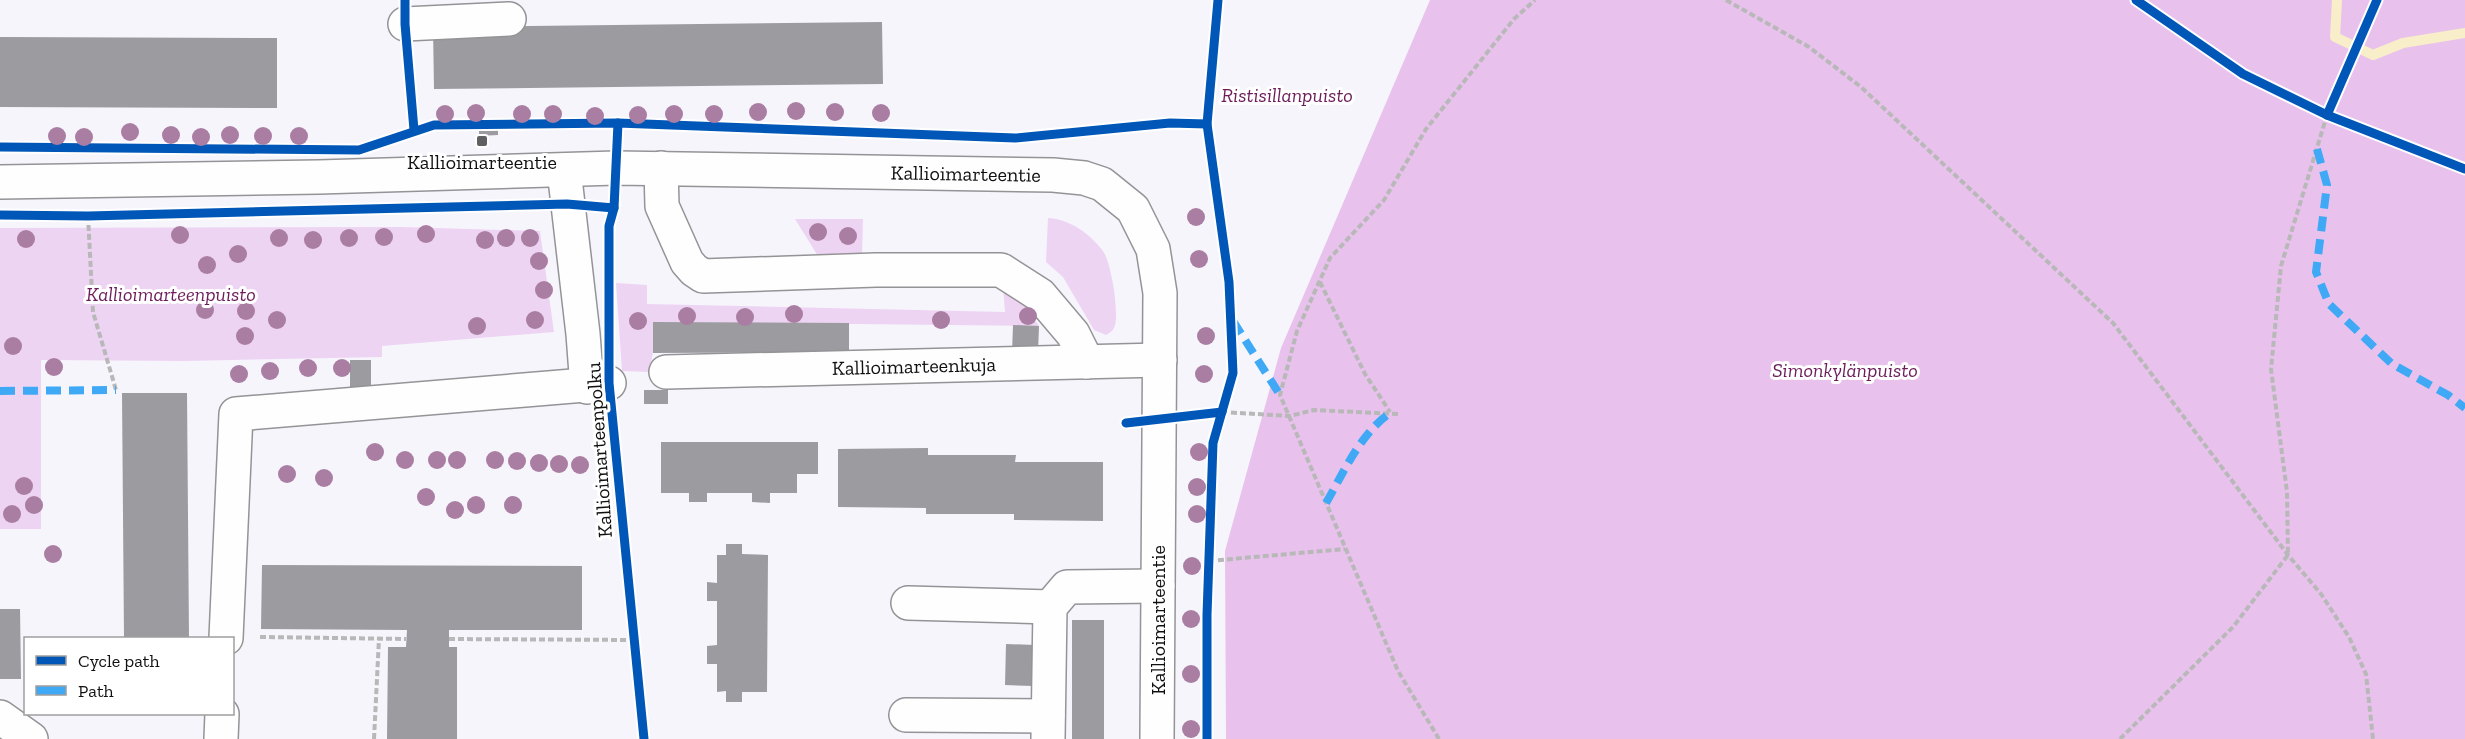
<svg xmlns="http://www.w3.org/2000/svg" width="2465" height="739" viewBox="0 0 2465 739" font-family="'Zilla Slab',serif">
<rect width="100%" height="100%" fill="#f6f5fc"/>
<g fill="#eed4f3">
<path d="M1048,218C1070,219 1090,234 1103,251C1111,262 1119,311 1115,325C1114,330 1110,333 1106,335L1094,330L1063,277L1046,262Z"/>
<polygon points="795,219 863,219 862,256 818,256"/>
<polygon points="401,227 540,231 554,332 382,346 382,357 185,361 41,360 41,529 0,529 0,228"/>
<polygon points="616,283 647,285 647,304 1005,312 1003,286 1019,297 1039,326 654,322 653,353 649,372 622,371"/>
</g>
<polygon fill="#e8c2ec" points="1430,0 2465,0 2465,739 1226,739 1225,551 1281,348"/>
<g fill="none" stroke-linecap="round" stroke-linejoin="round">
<polyline stroke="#f8eeca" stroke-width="10" points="2337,0 2335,37 2373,55 2403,43 2465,33"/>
</g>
<g fill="#9b9ba0">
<polygon points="882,22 883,84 434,89 433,27"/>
<polygon points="0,37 277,38 277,108 0,107"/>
<polygon points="479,129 498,129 498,135 479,136"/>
<polygon points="653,322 849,323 849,352 653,353"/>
<polygon points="1013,325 1039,326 1038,353 1012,353"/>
<rect x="350" y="360" width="21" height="33"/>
<rect x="644" y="390" width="24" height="14"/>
<polygon points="122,393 187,393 189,638 124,638"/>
<polygon points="661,442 818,442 818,474 797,474 797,493 770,493 770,503 752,502 752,493 707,493 707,502 689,502 689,493 661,493"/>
<polygon points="928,448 928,455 1016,455 1015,462 1103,462 1103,521 1014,520 1014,514 926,514 926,508 838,507 838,449"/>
<polygon points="726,544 742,544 742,554 768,555 767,692 742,692 742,702 726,702 726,691 717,692 717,664 707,664 707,646 717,645 717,601 707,601 707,582 717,583 717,555 726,555"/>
<polygon points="262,565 582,566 582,630 449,630 449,647 457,647 457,739 387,739 388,647 406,647 407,630 261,629"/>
<polygon points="0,609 20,609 21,679 0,679"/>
<rect x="1072" y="620" width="32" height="119"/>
<polygon points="1006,644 1036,645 1034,686 1005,685"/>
</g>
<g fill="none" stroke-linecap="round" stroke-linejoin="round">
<defs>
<g id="minor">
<polyline points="405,24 509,19"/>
<polyline points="661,168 662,206 687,262 694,270 703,276 876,270 1001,270 1040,295 1073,334 1087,362"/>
<polyline points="564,170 583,334 587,387"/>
<path id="s1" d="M0,182L319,177L616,168L1053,175L1084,178L1102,184L1133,209L1153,249L1160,293L1157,739"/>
<path id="s2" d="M666,372L1160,360"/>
<polyline points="908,603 1050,607"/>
<polyline points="226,638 236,414 609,383"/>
<polyline points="906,715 1048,716"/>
<polyline points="0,717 31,739"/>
<polyline points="221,739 222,714"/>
<polyline points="1048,739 1050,607 1067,587 1158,586"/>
</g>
</defs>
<use href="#minor" stroke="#949396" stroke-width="36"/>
<g stroke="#b8b8b9" stroke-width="4" stroke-dasharray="6 3" stroke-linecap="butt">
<polyline points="1726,0 1809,47 1861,87 2113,323 2288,555 2321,594 2349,637 2366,674 2373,739"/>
<polyline points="88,216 93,312 116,390"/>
<polyline points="1320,282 1365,374 1390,412"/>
<polyline points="1222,412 1290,416 1314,410 1398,414"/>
<polyline points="1209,561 1345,549"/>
<polyline points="260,637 406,639"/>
<polyline points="449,639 634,640"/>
<polyline points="374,739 379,638"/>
<polyline points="1439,739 1398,671 1280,395 1297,331 1330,258 1384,200 1426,129 1514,19 1535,0"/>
<polyline points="2120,739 2233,627 2288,555 2287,492 2271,369 2281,266 2327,115"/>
</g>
<use href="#minor" stroke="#fefeff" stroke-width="33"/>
<g stroke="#3fa9f5" stroke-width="8" stroke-dasharray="15 8" stroke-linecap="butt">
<polyline points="2317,149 2327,185 2316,272 2329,304 2392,364 2448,395 2465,408"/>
<polyline points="1233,321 1280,395"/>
<polyline points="0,391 116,390"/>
<path d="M1326,503C1344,472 1360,434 1390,413"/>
</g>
<defs>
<g id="cycleway">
<polyline points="405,0 405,24 414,130"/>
<polyline points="2136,0 2243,74 2327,115 2465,169"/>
<polyline points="2327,115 2377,0"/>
<polyline points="618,123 614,208 609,226 609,383 644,739"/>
<polyline points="0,147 359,150 434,125 618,123 1015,138 1170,123 1207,124"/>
<polyline points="0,215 88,216 567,204 614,208"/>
<polyline points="1126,423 1222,412"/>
<polyline points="1207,739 1207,615 1213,443 1233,373 1229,282 1207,124 1218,0"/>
</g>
</defs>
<use href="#cycleway" stroke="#fff" stroke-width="13"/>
<use href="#cycleway" stroke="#0057b8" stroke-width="9"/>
</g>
<g fill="#aa7ea3">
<circle cx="796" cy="111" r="9"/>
<circle cx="758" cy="112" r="9"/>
<circle cx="835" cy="112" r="9"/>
<circle cx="476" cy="113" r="9"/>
<circle cx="881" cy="113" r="9"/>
<circle cx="445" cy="114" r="9"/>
<circle cx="522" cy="114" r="9"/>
<circle cx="553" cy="114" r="9"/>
<circle cx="674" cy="114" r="9"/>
<circle cx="714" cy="114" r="9"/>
<circle cx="638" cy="115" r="9"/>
<circle cx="595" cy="116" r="9"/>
<circle cx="130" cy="132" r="9"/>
<circle cx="171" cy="135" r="9"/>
<circle cx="230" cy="135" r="9"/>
<circle cx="57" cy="136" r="9"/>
<circle cx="263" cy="136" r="9"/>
<circle cx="299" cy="136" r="9"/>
<circle cx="84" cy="137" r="9"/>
<circle cx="201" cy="137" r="9"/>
<circle cx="1196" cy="217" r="9"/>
<circle cx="818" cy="232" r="9"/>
<circle cx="426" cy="234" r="9"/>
<circle cx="180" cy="235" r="9"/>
<circle cx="848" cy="236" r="9"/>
<circle cx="384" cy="237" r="9"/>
<circle cx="279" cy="238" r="9"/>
<circle cx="349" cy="238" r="9"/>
<circle cx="506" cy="238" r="9"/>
<circle cx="530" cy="238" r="9"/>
<circle cx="26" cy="239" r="9"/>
<circle cx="313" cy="240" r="9"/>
<circle cx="485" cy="240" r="9"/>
<circle cx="238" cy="254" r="9"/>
<circle cx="1199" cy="259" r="9"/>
<circle cx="539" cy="261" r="9"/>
<circle cx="207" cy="265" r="9"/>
<circle cx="544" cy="290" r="9"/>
<circle cx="205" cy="310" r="9"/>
<circle cx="246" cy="311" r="9"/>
<circle cx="794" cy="314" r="9"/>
<circle cx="687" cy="316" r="9"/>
<circle cx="1028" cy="316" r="9"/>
<circle cx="745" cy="317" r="9"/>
<circle cx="277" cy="320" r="9"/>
<circle cx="535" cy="320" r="9"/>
<circle cx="941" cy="320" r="9"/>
<circle cx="638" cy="321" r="9"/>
<circle cx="477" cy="326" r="9"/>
<circle cx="245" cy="336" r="9"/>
<circle cx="1206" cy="336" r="9"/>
<circle cx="13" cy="346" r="9"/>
<circle cx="54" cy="367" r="9"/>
<circle cx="308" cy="368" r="9"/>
<circle cx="342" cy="368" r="9"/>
<circle cx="270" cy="371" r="9"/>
<circle cx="239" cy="374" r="9"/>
<circle cx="1204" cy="374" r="9"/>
<circle cx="375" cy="452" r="9"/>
<circle cx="1199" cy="452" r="9"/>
<circle cx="405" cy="460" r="9"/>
<circle cx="437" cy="460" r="9"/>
<circle cx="457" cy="460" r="9"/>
<circle cx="495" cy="460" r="9"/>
<circle cx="517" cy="461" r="9"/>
<circle cx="539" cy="463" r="9"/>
<circle cx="559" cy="464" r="9"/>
<circle cx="580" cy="465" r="9"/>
<circle cx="287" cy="474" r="9"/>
<circle cx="324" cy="478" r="9"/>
<circle cx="24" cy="486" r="9"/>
<circle cx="1197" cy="487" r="9"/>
<circle cx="426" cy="497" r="9"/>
<circle cx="34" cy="505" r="9"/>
<circle cx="476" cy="505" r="9"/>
<circle cx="513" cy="505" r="9"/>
<circle cx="455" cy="510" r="9"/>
<circle cx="12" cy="514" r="9"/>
<circle cx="1197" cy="514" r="9"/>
<circle cx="53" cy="554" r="9"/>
<circle cx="1192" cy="566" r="9"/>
<circle cx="1191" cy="619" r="9"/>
<circle cx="1191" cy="674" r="9"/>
<circle cx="1191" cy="729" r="9"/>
</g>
<rect fill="#606063" stroke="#fff" stroke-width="2" x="476" y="135" width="12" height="12" rx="3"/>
<g text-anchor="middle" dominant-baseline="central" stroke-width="6" stroke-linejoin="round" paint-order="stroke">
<g font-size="20" font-style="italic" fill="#6c1c5a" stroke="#fff">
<text x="1287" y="95">Ristisillanpuisto</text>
<text x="171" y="294">Kallioimarteenpuisto</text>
<text x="1845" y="370">Simonkylänpuisto</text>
</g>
<g font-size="20" fill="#101010" stroke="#fff">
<text x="482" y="162">Kallioimarteentie</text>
</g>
<g font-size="20" fill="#101010" stroke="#fff">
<text stroke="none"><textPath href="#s1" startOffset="966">Kallioimarteentie</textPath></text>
<text stroke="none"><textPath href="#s2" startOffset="248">Kallioimarteenkuja</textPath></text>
<text transform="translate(599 450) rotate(-94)">Kallioimarteenpolku</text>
<text transform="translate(1158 620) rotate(-90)">Kallioimarteentie</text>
</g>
</g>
<rect x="24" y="637" width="210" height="78" fill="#ffffff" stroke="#9f9f9f" stroke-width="1.5"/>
<rect x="36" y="656" width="30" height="9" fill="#0057b8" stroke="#9f9f9f" stroke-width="1.5"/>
<text x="78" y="667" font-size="18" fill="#101010">Cycle path</text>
<rect x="36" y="686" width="30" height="9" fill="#3fa9f5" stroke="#9f9f9f" stroke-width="1.5"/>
<text x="78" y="697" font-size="18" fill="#101010">Path</text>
</svg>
